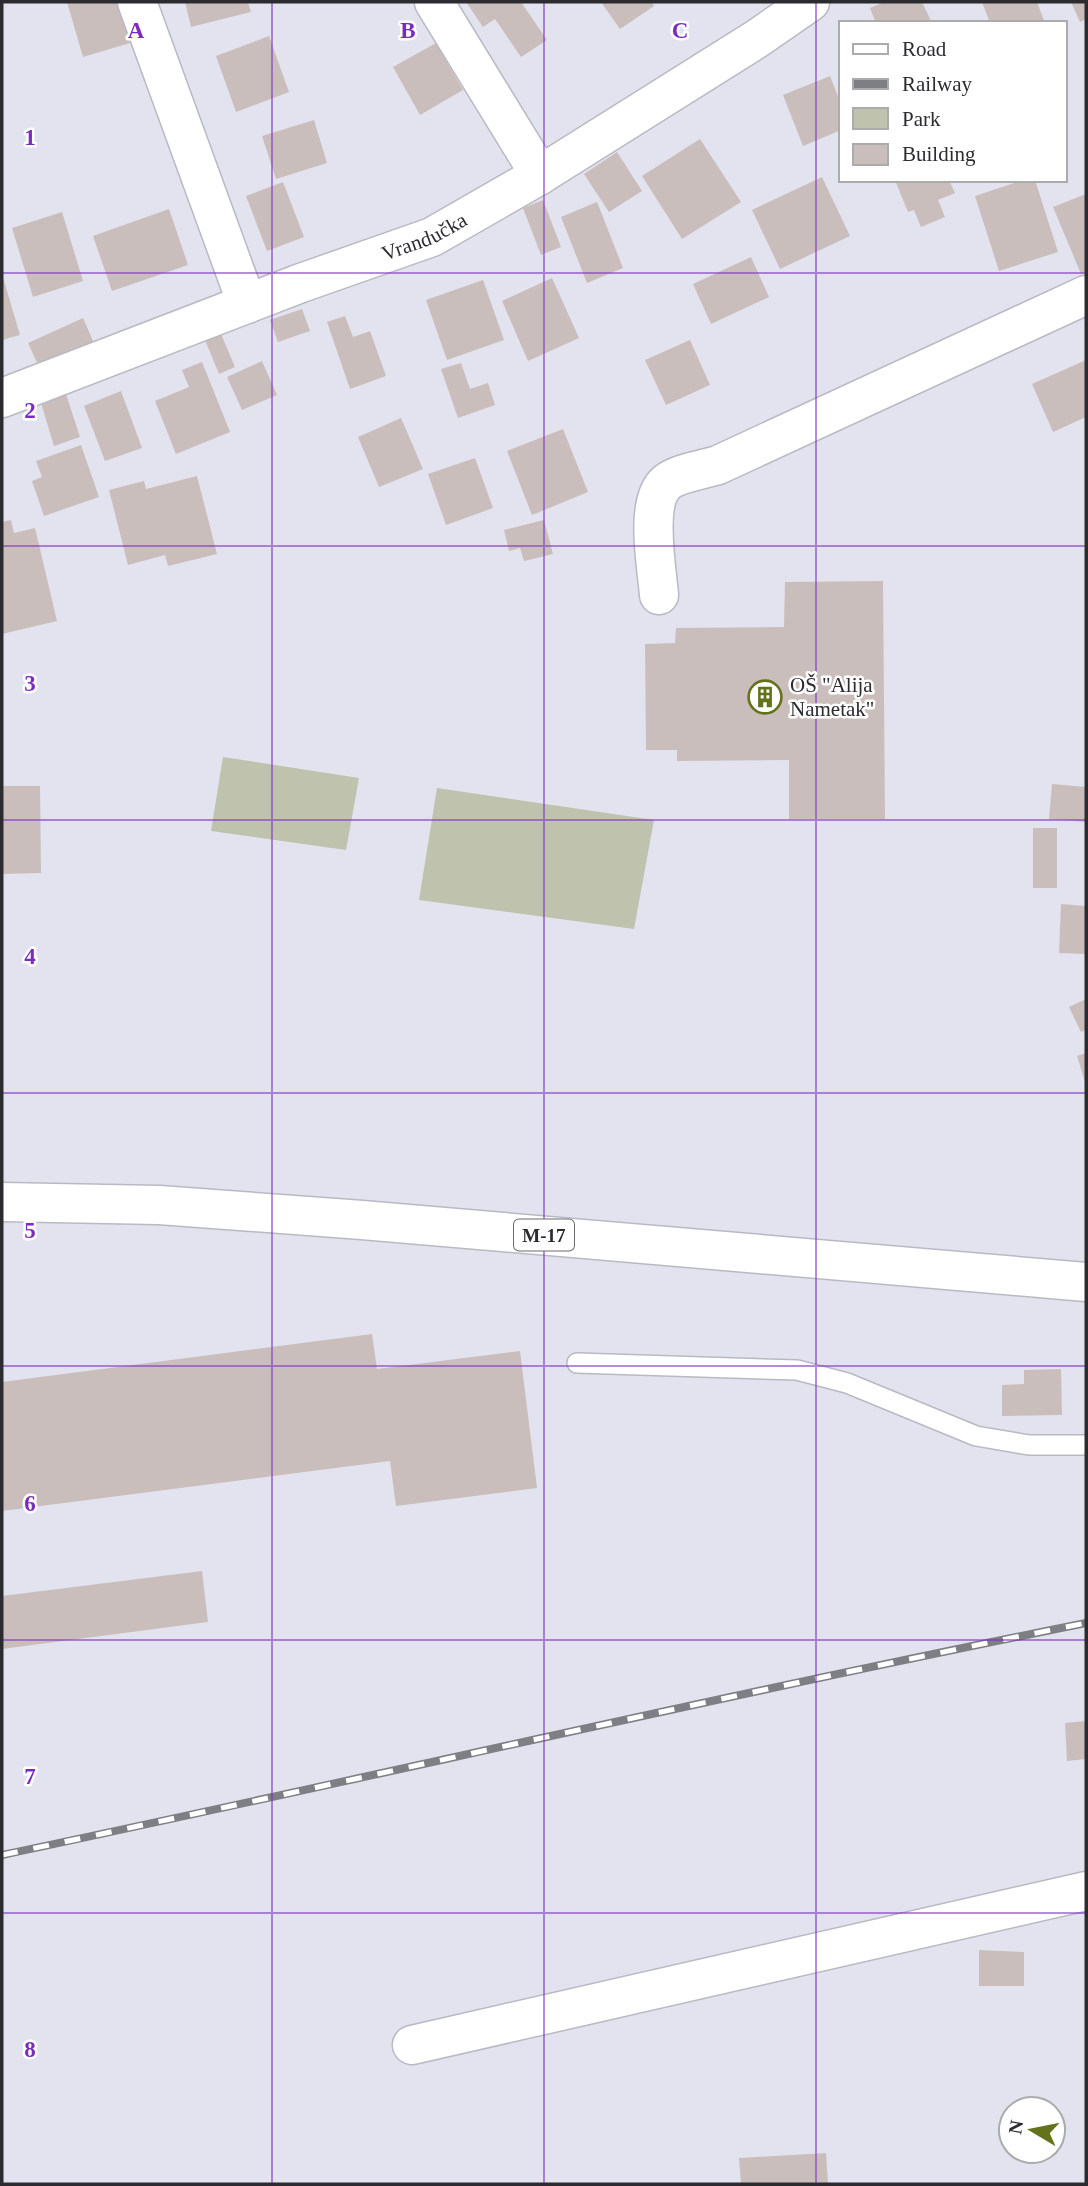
<svg xmlns="http://www.w3.org/2000/svg" width="1088" height="2186" viewBox="0 0 1088 2186" font-family="'Times New Roman',serif">
<rect width="100%" height="100%" fill="#e2e3ee"/>
<g fill="#bfc2ad">
<polygon points="223,757 359,778 346,850 211,831"/>
<polygon points="437,788 654,820 634,929 419,900"/>
</g>
<g fill="#cabebc">
<polygon points="67,2 128,2 122,11 130,43 83,57"/>
<polygon points="185,2 248,2 251,12 191,27"/>
<polygon points="466,2 521,2 547,40 521,57 495,19 483,27"/>
<polygon points="601,2 652,2 654,6 620,29"/>
<polygon points="884,2 922,2 932,23 876,23 870,8"/>
<polygon points="982,2 1037,2 1045,23 990,23"/>
<polygon points="1071,2 1086,2 1086,19 1080,22"/>
<polygon points="269,36 289,92 236,112 216,56"/>
<polygon points="436,43 463,90 420,115 393,67"/>
<polygon points="830,76 841,104 841,130 803,146 783,95"/>
<polygon points="314,120 327,163 276,179 262,136"/>
<polygon points="700,139 741,202 682,239 642,176"/>
<polygon points="617,152 642,191 609,212 584,174"/>
<polygon points="822,177 850,236 780,269 752,210"/>
<polygon points="895,180 949,180 955,193 938,200 945,217 921,227 914,210 908,212"/>
<polygon points="1023,180 1035,180 1058,252 999,271 975,196"/>
<polygon points="283,182 304,237 267,251 246,196"/>
<polygon points="1086,194 1086,271 1081,274 1053,207"/>
<polygon points="543,200 561,247 541,255 523,208"/>
<polygon points="597,202 623,268 587,283 561,217"/>
<polygon points="169,209 188,265 112,291 93,236"/>
<polygon points="62,212 83,281 33,297 12,228"/>
<polygon points="751,257 769,297 711,324 693,284"/>
<polygon points="2,274 20,335 2,340"/>
<polygon points="552,278 579,338 528,361 502,301"/>
<polygon points="483,280 504,340 447,360 426,300"/>
<polygon points="302,309 310,331 278,342 270,320"/>
<polygon points="345,316 353,337 370,331 386,376 350,389 327,322"/>
<polygon points="83,318 93,341 39,367 28,343"/>
<polygon points="221,334 235,367 219,374 205,340"/>
<polygon points="690,340 710,385 666,405 645,360"/>
<polygon points="1086,360 1086,417 1053,432 1032,384"/>
<polygon points="262,361 277,395 242,410 227,377"/>
<polygon points="202,362 230,432 176,454 155,401 189,387 182,370"/>
<polygon points="461,363 470,389 488,383 495,405 458,418 441,369"/>
<polygon points="121,391 142,448 105,461 84,406"/>
<polygon points="66,394 80,437 54,446 41,403"/>
<polygon points="401,418 423,469 379,487 358,437"/>
<polygon points="563,429 588,492 532,515 507,451"/>
<polygon points="81,445 99,497 44,516 32,481 42,477 36,461"/>
<polygon points="475,458 493,508 446,525 428,474"/>
<polygon points="197,476 217,554 168,566 165,555 128,565 109,490 144,481 146,489"/>
<polygon points="11,520 14,533 35,528 57,621 2,634 2,522"/>
<polygon points="544,520 553,554 524,561 520,548 509,551 504,530"/>
<polygon points="883,581 885,819 789,819 789,760 677,761 677,750 646,750 645,644 675,643 676,628 784,627 785,582"/>
<polygon points="1052,784 1086,787 1086,822 1049,819"/>
<polygon points="2,786 40,786 41,873 2,874"/>
<rect x="1033" y="828" width="24" height="60"/>
<polygon points="1061,904 1086,906 1086,954 1059,953"/>
<polygon points="1086,999 1086,1030 1081,1032 1069,1007"/>
<polygon points="1086,1053 1086,1085 1077,1056"/>
<polygon points="372,1334 377,1369 520,1351 537,1488 396,1506 390,1461 2,1511 2,1382"/>
<polygon points="1061,1369 1062,1415 1002,1416 1002,1385 1024,1384 1024,1370"/>
<polygon points="202,1571 208,1622 2,1649 2,1596"/>
<polygon points="1086,1721 1086,1759 1067,1761 1065,1723"/>
<polygon points="979,1950 1024,1952 1024,1986 979,1986"/>
<polygon points="826,2153 828,2184 741,2184 739,2158"/>
</g>
<g fill="none" stroke-linecap="round" stroke-linejoin="round">
<defs>
<polyline id="lane" points="577,1363 797,1370 847,1383 976,1436 1029,1445 1086,1445"/>
<g id="street">
<polyline points="137,2 247,304"/>
<polyline points="434,2 540,175"/>
<path id="s1" d="M2,398L301,283L432,237L540,175L758,38L810,2"/>
<path d="M659,595C657,568 644,503 666,483C677,473 703,470 718,465L1086,295"/>
<polyline points="412,2045 1086,1891"/>
</g>
<polyline id="primary" points="2,1202 159,1205 362,1220 1086,1282"/>
</defs>
<use href="#lane" stroke="#b9b9c3" stroke-width="22"/>
<use href="#street" stroke="#b9b9c3" stroke-width="41"/>
<use href="#primary" stroke="#b9b9c3" stroke-width="41"/>
<use href="#lane" stroke="#fff" stroke-width="19"/>
<use href="#street" stroke="#fff" stroke-width="38"/>
<use href="#primary" stroke="#fff" stroke-width="38"/>
<defs>
<path id="rail" d="M2,1855C364,1779 724,1695 1086,1623"/>
</defs>
<use href="#rail" stroke="#7e7e85" stroke-width="8"/>
<use href="#rail" stroke="#fff" stroke-width="5" stroke-dasharray="16" stroke-linecap="butt"/>
</g>
<path fill="none" stroke="#7b2cbf" stroke-width="2" stroke-opacity="0.55" d="M272,2V2184M544,2V2184M816,2V2184M2,273H1086M2,546H1086M2,820H1086M2,1093H1086M2,1366H1086M2,1640H1086M2,1913H1086"/>
<defs>
<symbol id="building-ring" viewBox="-11 -11 22 22"><circle r="9.5" fill="#fff" stroke="#65721c" stroke-width="1.5"/><path d="M-4-6H4V6H1V3H-1V6H-4ZM-2.5-4.3h1.7v1.8h-1.7ZM.8-4.3h1.7v1.8H.8ZM-2.5-1h1.7V.8h-1.7ZM.8-1h1.7V.8H.8Z" fill="#65721c"/></symbol>
</defs>
<g fill-rule="evenodd">
<use href="#building-ring" x="746" y="678" width="38" height="38"/>
</g>
<g text-anchor="middle" dominant-baseline="central" stroke-width="5" stroke-linejoin="round" paint-order="stroke">
<rect fill="#fff" stroke="#6b6b6e" stroke-width="2" x="514" y="1219.5" width="60" height="31" rx="5"/>
<g font-size="19" font-weight="bold" fill="#2c2c30">
<text x="544" y="1235">M-17</text>
</g>
<g font-size="21" fill="#2c2c30" stroke="#fff">
<text stroke="none"><textPath href="#s1" startOffset="452">Vrandučka</textPath></text>
</g>
<g font-size="21" fill="#2c2c30" stroke="#fff" text-anchor="start">
<text x="790" y="685">OŠ "Alija<tspan x="790" dy="24">Nametak"</tspan></text>
</g>
</g>
<g font-size="23" text-anchor="middle" font-weight="bold" fill="#7b2cbf" stroke="#fff" stroke-width="5" stroke-linejoin="round" paint-order="stroke">
<text x="136" y="38">A</text>
<text x="408" y="38">B</text>
<text x="680" y="38">C</text>
<text x="30" y="145">1</text>
<text x="30" y="418">2</text>
<text x="30" y="691">3</text>
<text x="30" y="964">4</text>
<text x="30" y="1238">5</text>
<text x="30" y="1511">6</text>
<text x="30" y="1784">7</text>
<text x="30" y="2057">8</text>
</g>
<rect width="1088" height="2186" fill="none" stroke="#2c2c30" stroke-width="7"/>
<rect x="839" y="21" width="228" height="161" fill="#ffffff" stroke="#ababac" stroke-width="2"/>
<rect x="853" y="44" width="35" height="10" fill="#ffffff" stroke="#ababac" stroke-width="2"/>
<text x="902" y="56" font-size="21" fill="#2c2c30">Road</text>
<rect x="853" y="79" width="35" height="10" fill="#7e7e85" stroke="#ababac" stroke-width="2"/>
<text x="902" y="91" font-size="21" fill="#2c2c30">Railway</text>
<rect x="853" y="108" width="35" height="21" fill="#bfc2ad" stroke="#ababac" stroke-width="2"/>
<text x="902" y="126" font-size="21" fill="#2c2c30">Park</text>
<rect x="853" y="144" width="35" height="21" fill="#cabebc" stroke="#ababac" stroke-width="2"/>
<text x="902" y="161" font-size="21" fill="#2c2c30">Building</text>
<g transform="translate(1032 2130) rotate(280)"><circle r="33" fill="#ffffff" stroke="#ababac" stroke-width="2"/>
<path d="M0-5L12 26L0 18L-12 26Z" fill="#65721c"/>
<text y="-10" font-size="19" font-weight="bold" text-anchor="middle" fill="#2c2c30">N</text>
</g>
</svg>
